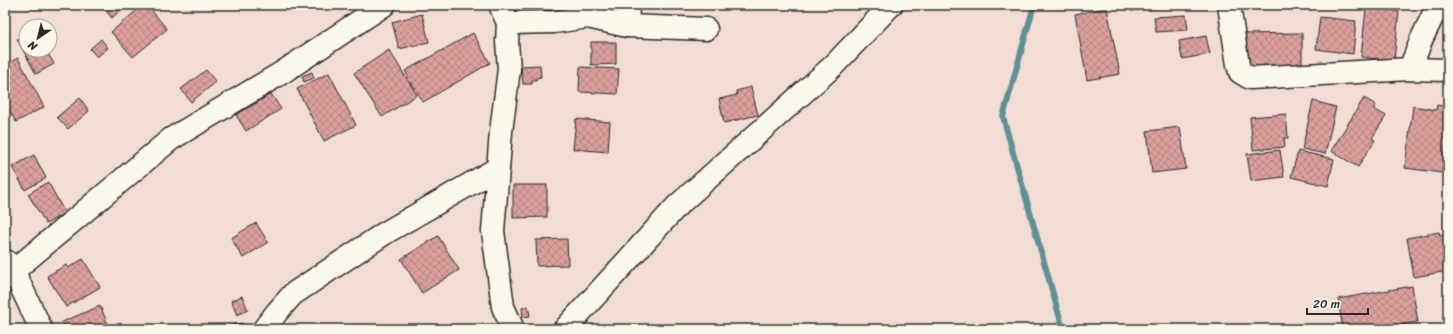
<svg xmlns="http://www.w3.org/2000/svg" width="1453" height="334" viewBox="0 0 1453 334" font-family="Sriracha,sans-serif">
<defs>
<pattern id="building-cross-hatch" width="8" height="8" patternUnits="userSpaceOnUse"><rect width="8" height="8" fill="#dba09d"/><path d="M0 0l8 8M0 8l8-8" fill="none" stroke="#b28380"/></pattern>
</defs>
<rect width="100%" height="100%" fill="#f1ddd4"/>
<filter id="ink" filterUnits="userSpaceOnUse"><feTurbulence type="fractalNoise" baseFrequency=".025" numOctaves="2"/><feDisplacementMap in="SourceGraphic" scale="8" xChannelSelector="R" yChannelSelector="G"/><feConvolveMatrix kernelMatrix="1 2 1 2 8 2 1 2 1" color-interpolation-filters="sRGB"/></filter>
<g filter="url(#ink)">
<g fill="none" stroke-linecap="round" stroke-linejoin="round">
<polyline stroke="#609096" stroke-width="6" points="1034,5 1003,117 1063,329"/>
</g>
<g fill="url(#building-cross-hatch)" stroke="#2b2b2b">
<polygon points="101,5 126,5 112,18"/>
<polygon points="143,5 147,5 167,29 133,57 111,32"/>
<polygon points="1130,5 1181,5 1131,11"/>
<polygon points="1107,8 1120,74 1087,80 1075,14"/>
<polygon points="1366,8 1399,11 1394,61 1361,57"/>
<polygon points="422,14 429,42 399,49 392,22"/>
<polygon points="1186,15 1188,30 1156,32 1154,17"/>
<polygon points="1320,17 1356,21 1353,54 1316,49"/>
<polygon points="473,33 490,63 423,102 405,71"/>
<polygon points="1302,33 1302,69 1243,69 1242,34"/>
<polygon points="26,34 26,50 46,50 54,64 36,74 17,39"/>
<polygon points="1206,36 1210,54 1182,59 1179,41"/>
<polygon points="101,39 108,48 97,57 90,49"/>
<polygon points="591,42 616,42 616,64 591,65"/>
<polygon points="389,50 417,95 382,117 354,73"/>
<polygon points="18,58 44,107 16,122 5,102 5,65"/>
<polygon points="540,65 541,77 536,78 536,80 532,80 532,84 523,84 521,66"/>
<polygon points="580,67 619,69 617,94 579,92"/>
<polygon points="206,70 216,82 191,102 181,89"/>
<polygon points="312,72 314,78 304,82 302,76"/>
<polygon points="329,73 356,125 324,141 297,89"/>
<polygon points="751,87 758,115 724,123 719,99 737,95 736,91"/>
<polygon points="271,94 281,109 246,131 236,115"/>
<polygon points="80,98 89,111 68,129 57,117"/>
<polygon points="1364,98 1376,105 1374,109 1386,116 1372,138 1375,140 1358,167 1331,151"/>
<polygon points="1313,101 1336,107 1325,154 1302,149"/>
<polygon points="1437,105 1448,107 1448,130 1442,173 1405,168 1413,106 1436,110"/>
<polygon points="1286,114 1288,138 1284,138 1285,147 1253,150 1250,117"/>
<polygon points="576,119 610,122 608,152 573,149"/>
<polygon points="1180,127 1186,169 1152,173 1147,131"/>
<polygon points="1280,150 1284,177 1251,181 1247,154"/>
<polygon points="1298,151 1334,159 1328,186 1291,177"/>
<polygon points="34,155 46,178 25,190 12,167"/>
<polygon points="48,182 65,213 46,224 28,194"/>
<polygon points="513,185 547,185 547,217 513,218"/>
<polygon points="256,223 268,242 243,258 231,238"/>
<polygon points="1439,232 1440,236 1448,235 1448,271 1414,277 1407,238"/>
<polygon points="438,236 459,270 422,293 401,259"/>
<polygon points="567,239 568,265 537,266 536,240"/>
<polygon points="83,259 100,287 66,307 47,276 66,265 68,268"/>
<polygon points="1412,286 1418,322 1375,329 1343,329 1338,299"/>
<polygon points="242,296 248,310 237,315 231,301"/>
<polygon points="100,306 110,329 65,329 62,322"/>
<polygon points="528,306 530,316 523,317 522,308"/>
<polygon points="242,323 243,329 229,329 228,326"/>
</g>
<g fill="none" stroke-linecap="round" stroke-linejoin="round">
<defs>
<g id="minor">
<polyline points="500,5 508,23 507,42 509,69 501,132 493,231 503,307 513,329"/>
<polyline points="1229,5 1238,65 1240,72 1250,78 1410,69 1448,70"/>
<polyline points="508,23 554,22 588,17 627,26 706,29"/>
<polyline points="627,26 628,5"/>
<polyline points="1410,69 1422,38 1438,5"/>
<polyline points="6,261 14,272 41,329"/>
<polyline points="5,278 171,139 283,72 384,5"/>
<polyline points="264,329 277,312 293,294 385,233 498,168"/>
<polyline points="565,329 677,206 833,66 891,5"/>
</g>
</defs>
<use href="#minor" stroke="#2b2b2b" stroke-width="25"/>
<use href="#minor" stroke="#fbf7ec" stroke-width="22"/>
</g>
</g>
<rect width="1453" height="334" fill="none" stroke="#fbf7ec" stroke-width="20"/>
<rect x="10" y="10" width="1433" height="314" fill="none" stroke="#2b2b2b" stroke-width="1.5" filter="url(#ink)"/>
<g transform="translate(38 38) rotate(215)"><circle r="19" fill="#fbf7ec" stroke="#a8a59f"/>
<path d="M0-3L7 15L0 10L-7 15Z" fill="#2b2b2b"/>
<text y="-6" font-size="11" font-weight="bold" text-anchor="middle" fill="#2b2b2b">N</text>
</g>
<path d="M1307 308v6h61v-6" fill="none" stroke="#2b2b2b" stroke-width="2"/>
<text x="1313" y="308" font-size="12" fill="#2b2b2b" stroke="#fbf7ec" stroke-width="3" paint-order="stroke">20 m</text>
</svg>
